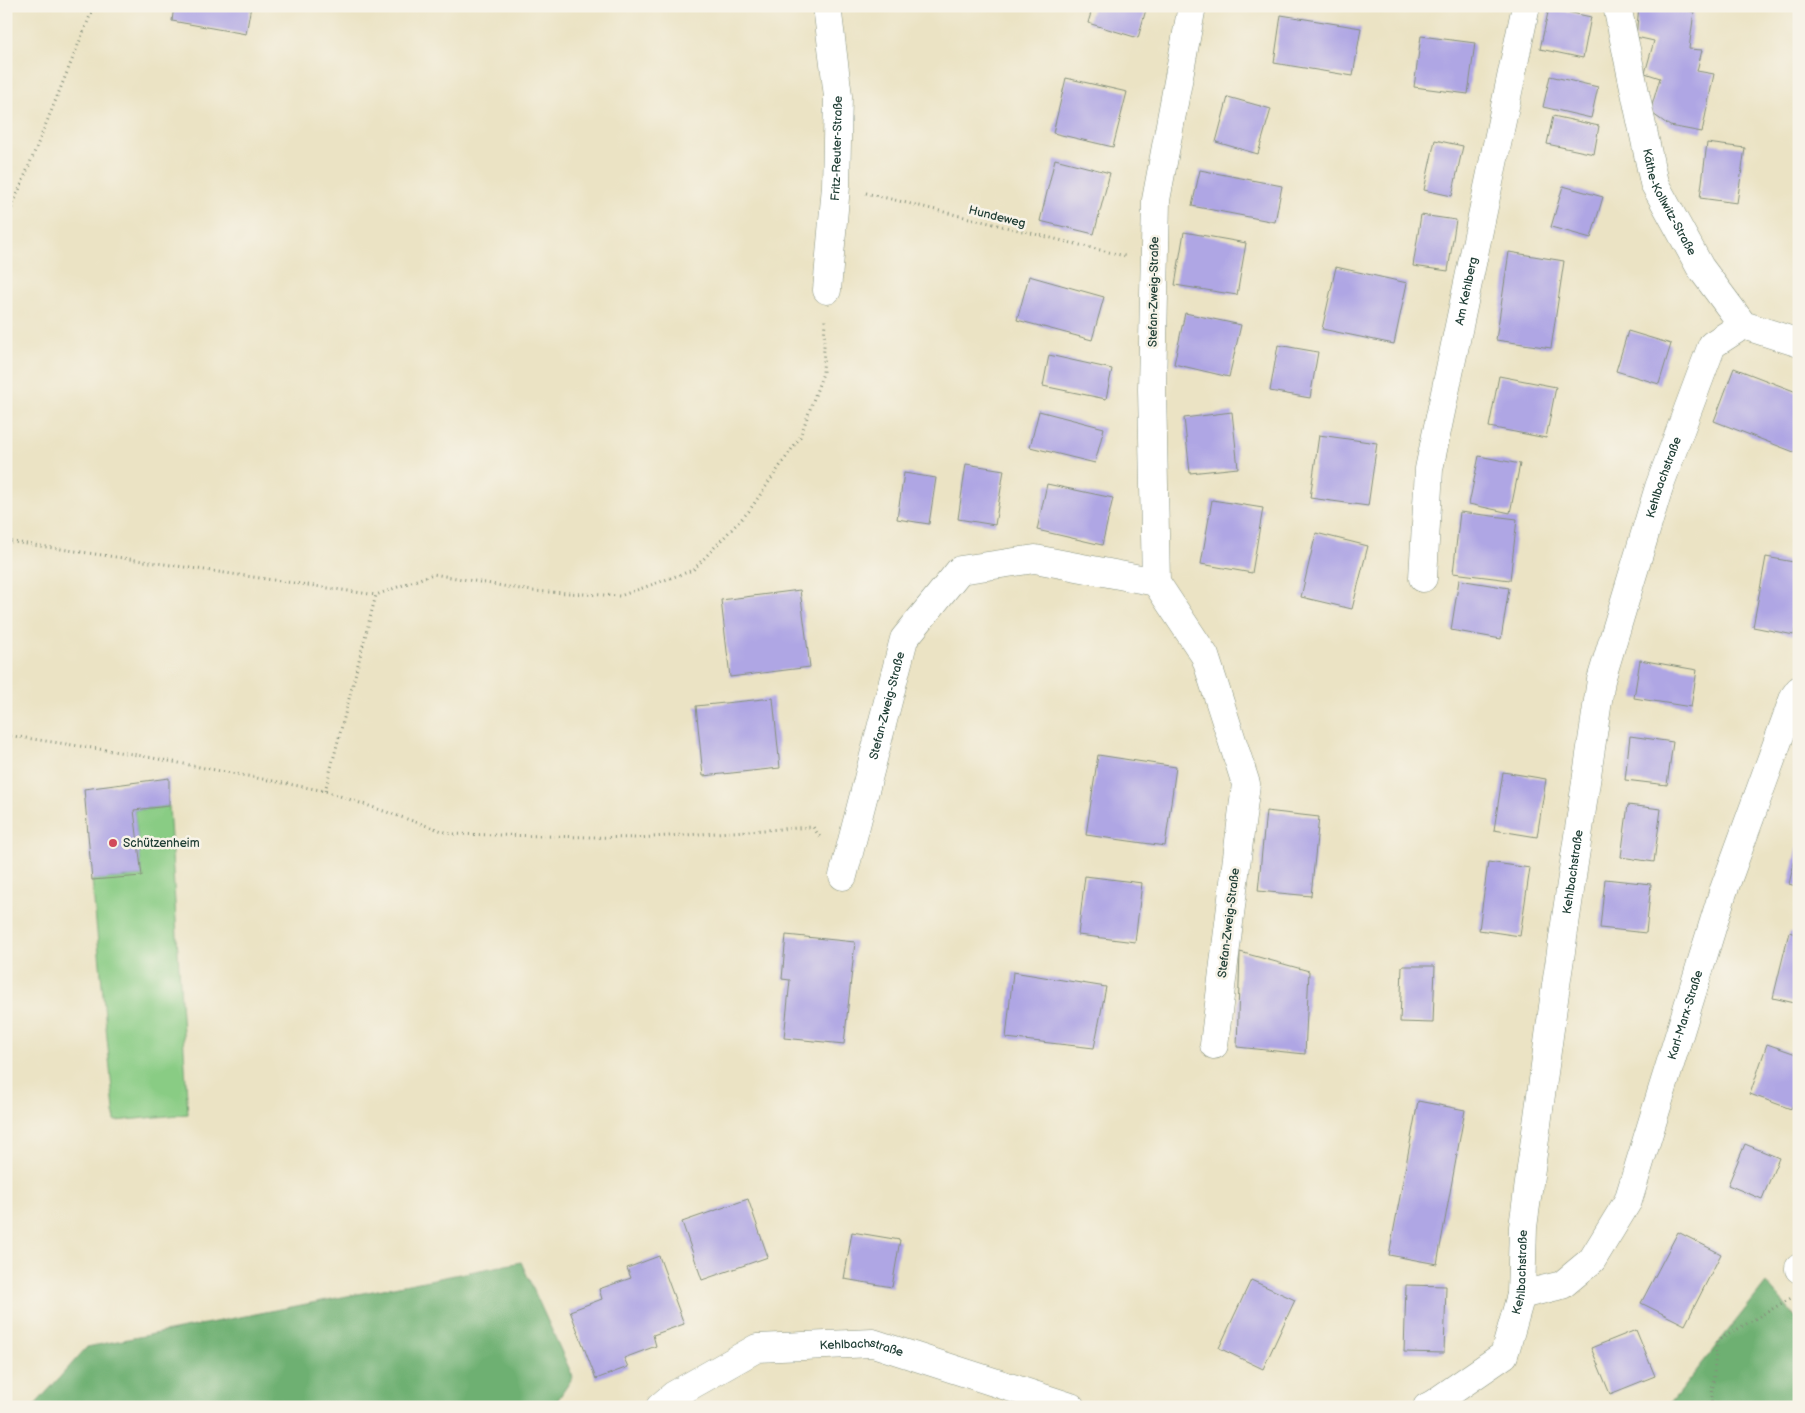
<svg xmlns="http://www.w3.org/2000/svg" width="1805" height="1413" viewBox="0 0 1805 1413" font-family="'Balsamiq Sans',sans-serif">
<rect width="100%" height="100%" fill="#f7f3e8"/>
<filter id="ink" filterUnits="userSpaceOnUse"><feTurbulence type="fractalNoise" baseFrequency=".02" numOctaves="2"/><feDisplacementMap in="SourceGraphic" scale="10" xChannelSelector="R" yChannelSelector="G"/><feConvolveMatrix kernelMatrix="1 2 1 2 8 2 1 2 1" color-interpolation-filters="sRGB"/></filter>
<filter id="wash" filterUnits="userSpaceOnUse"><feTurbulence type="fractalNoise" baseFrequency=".0096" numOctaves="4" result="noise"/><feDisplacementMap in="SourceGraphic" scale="20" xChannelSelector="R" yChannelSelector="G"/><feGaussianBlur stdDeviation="1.12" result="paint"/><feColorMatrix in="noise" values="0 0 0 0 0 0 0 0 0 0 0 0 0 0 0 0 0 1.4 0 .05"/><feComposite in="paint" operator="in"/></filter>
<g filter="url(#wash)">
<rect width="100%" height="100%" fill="#ebe3c4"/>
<polygon fill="#89cc84" stroke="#54845c" points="169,806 188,1114 115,1121 92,880 142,876 134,810"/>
<g fill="#6eb072" stroke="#467653">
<polygon points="521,1262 573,1377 553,1407 33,1407 87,1347"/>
<polygon points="1766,1283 1799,1321 1799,1407 1664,1407 1674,1399"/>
</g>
<g id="blocks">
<g fill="#afa6e4">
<polygon points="174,6 251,6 246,34 172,21"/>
<polygon points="1093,6 1147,6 1138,38 1088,23"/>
<polygon points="1639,6 1673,6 1694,12 1689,49 1702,50 1697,71 1714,74 1702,132 1670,126 1650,112 1660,78 1645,73 1654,41 1636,37"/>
<polygon points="1549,8 1591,17 1583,58 1540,49"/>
<polygon points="1281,15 1361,28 1353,76 1274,63"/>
<polygon points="1421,36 1475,43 1468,94 1414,87"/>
<polygon points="1550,76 1598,87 1591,118 1543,107"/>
<polygon points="1066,78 1127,92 1113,147 1053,133"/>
<polygon points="1228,97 1271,109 1258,154 1216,142"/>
<polygon points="1553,116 1599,126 1594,154 1547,144"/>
<polygon points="1435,140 1463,146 1452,196 1424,190"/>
<polygon points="1707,143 1745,148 1737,203 1700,198"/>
<polygon points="1055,159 1110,173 1094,234 1040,221"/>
<polygon points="1200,170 1282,186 1275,222 1192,206"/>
<polygon points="1563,186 1603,197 1591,238 1551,227"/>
<polygon points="1421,215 1456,220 1448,271 1413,266"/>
<polygon points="1184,232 1246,243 1237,295 1175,285"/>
<polygon points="1509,252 1564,261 1551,348 1496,340"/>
<polygon points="1336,267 1407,283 1394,344 1322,329"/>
<polygon points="1029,276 1104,297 1092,340 1017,320"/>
<polygon points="1185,313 1241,325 1229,377 1174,364"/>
<polygon points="1628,331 1671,344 1659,384 1616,371"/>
<polygon points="1278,345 1318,352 1310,398 1270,391"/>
<polygon points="1049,355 1112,369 1106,399 1043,386"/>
<polygon points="1734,368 1799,393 1799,454 1714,421"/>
<polygon points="1499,376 1556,387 1546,438 1489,427"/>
<polygon points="1039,411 1104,428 1095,463 1030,447"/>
<polygon points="1232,412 1238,468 1190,473 1184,418"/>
<polygon points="1319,435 1377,443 1368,506 1310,498"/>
<polygon points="1479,456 1520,464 1510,513 1469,504"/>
<polygon points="966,464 1004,470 995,525 958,519"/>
<polygon points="904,473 936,478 929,524 897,519"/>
<polygon points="1047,484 1113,498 1102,545 1037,530"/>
<polygon points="1212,500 1263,508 1252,573 1201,564"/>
<polygon points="1460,512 1517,519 1510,580 1453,573"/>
<polygon points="1316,533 1368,546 1352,609 1301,597"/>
<polygon points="1766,557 1799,563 1799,610 1794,635 1753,627"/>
<polygon points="1459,580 1509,588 1501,639 1451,630"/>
<polygon points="800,590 810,667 730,677 721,600"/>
<polygon points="1640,660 1697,670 1691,707 1634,698"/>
<polygon points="773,698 780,768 703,776 696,706"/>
<polygon points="1630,736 1673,742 1667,785 1625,780"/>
<polygon points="1098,755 1176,767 1165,846 1086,835"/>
<polygon points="1503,772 1546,779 1537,837 1494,830"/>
<polygon points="169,778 169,806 134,810 142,876 92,880 84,789"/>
<polygon points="1628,805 1661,809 1654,862 1621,857"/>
<polygon points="1266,811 1319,817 1311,896 1258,891"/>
<polygon points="1798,846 1799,846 1799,887 1789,884"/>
<polygon points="1488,862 1530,868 1520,936 1479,930"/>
<polygon points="1085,876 1142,883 1135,942 1078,935"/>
<polygon points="1605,879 1651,884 1646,933 1600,928"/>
<polygon points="1789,932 1799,935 1799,1004 1773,998"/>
<polygon points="786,935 855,942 844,1044 784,1038 790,980 782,979"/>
<polygon points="1240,952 1309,971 1305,1054 1237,1047"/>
<polygon points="1402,966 1435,966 1433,1023 1400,1022"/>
<polygon points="1013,972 1106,987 1094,1048 1006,1038"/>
<polygon points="1767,1044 1799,1055 1799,1088 1791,1109 1750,1094"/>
<polygon points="1418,1101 1465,1110 1437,1264 1389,1255"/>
<polygon points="1745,1144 1779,1158 1762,1199 1728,1185"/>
<polygon points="748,1199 768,1257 702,1280 682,1222"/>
<polygon points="852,1232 900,1240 892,1287 844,1279"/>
<polygon points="1678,1232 1721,1254 1685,1325 1641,1303"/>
<polygon points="659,1256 684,1324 653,1335 656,1346 624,1358 628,1367 596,1379 570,1311 602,1299 599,1289 631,1278 627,1268"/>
<polygon points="1251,1280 1295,1300 1263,1369 1219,1348"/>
<polygon points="1406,1285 1446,1286 1444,1353 1404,1352"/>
<polygon points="1636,1330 1655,1376 1610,1394 1591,1348"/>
</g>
</g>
</g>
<g filter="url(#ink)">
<use href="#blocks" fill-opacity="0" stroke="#85907c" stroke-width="1"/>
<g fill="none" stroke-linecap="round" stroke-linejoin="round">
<defs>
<g id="minor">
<polyline points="1192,6 1156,200 1152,389 1156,582 1205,656 1246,784 1214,1045"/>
<path id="s1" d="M1617,6L1654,183L1700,267L1743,325L1799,343"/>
<path id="s2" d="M827,290L836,186L838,96L827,6"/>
<path id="s3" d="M1423,578L1429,469L1526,6"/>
<path id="s4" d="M843,876L904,639L960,570L1035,559L1156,582"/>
<polyline points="1799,1268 1799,1269"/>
<path id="s5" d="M1521,1295L1562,1285L1592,1260L1628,1201L1723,892L1794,697L1799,690"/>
<path id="s6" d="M660,1407L674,1395L757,1348L873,1343L1071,1407"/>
<path id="s7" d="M1427,1407L1433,1404L1504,1355L1521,1295L1523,1227L1555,992L1601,680L1659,487L1712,345L1743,325"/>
</g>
</defs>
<use href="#minor" stroke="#85907c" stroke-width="29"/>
<g stroke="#85907c" stroke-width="3" stroke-dasharray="1 4" stroke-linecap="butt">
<polyline points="866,193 1125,256"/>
<polyline points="6,222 94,6"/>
<polyline points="6,541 376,595"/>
<polyline points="6,735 132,754 325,791 451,834 636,838 813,827 820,837"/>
<polyline points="325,791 376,595 433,574 532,591 620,596 693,570 749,511 800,437 823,373 825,319"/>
<polyline points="1711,1407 1717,1341 1791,1298"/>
</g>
<use href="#minor" stroke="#fff" stroke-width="28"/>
</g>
</g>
<circle fill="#d1495b" stroke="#f7f3e8" stroke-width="2" cx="113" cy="843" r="5"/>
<g text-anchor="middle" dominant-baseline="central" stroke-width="5" stroke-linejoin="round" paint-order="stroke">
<g font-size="12" fill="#1f3d34" stroke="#f7f3e8">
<text stroke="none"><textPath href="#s2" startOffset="142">Fritz-Reuter-Straße</textPath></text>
<text stroke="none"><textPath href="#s1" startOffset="204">Käthe-Kollwitz-Straße</textPath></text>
<text transform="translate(997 217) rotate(14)">Hundeweg</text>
<text stroke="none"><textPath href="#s3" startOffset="291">Am Kehlberg</textPath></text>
<text transform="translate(1154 292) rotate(-89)">Stefan-Zweig-Straße</text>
<text stroke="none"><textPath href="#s7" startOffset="988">Kehlbachstraße</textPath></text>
<text stroke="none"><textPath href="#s4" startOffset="176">Stefan-Zweig-Straße</textPath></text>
<text stroke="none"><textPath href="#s7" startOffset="582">Kehlbachstraße</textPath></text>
<text transform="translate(1229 923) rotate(-83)">Stefan-Zweig-Straße</text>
<text stroke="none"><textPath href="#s5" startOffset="345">Karl-Marx-Straße</textPath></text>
<text stroke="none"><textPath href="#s7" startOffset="178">Kehlbachstraße</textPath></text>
<text stroke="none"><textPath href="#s6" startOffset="219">Kehlbachstraße</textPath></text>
</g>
<g font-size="12" fill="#1f3d34" stroke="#f7f3e8" text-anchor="start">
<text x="123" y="843">Schützenheim</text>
</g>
</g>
<rect width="1805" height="1413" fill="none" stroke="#f7f3e8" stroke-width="25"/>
</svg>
